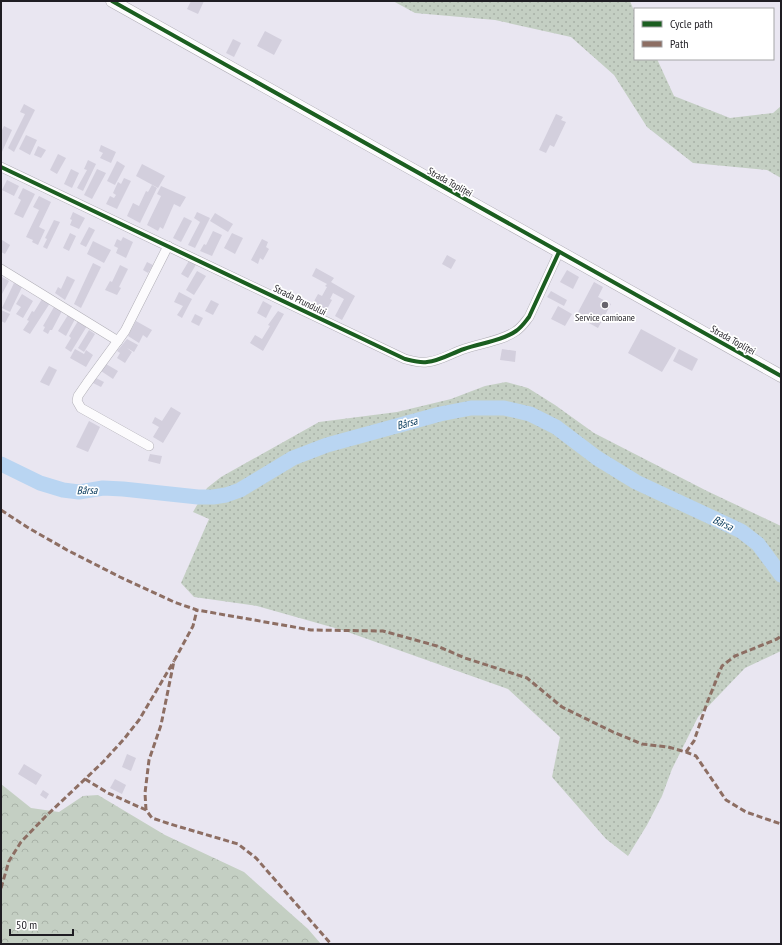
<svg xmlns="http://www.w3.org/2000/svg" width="782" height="945" viewBox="0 0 782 945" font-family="'PT Sans Narrow',sans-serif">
<defs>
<pattern id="grass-dots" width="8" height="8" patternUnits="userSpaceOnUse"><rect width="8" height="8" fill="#c4cfc3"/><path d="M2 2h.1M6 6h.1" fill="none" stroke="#a8b1a7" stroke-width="1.8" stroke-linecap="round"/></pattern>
<pattern id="forest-crowns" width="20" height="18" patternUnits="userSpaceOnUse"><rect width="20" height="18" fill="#c4cfc3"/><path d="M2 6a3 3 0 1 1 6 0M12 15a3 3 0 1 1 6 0" fill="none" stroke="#a8b1a7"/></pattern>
</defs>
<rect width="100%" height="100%" fill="#e9e6f1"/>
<g fill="url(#grass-dots)">
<polygon points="393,1 630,1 635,13 635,59 657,59 674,96 730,118 773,113 781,106 781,178 767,170 693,163 647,127 614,75 571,37 495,20 415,13"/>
<polygon points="506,382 528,388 555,405 594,433 707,491 781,526 781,651 745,668 698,717 672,769 662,796 647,825 628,856 606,839 552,777 560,737 508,689 342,630 257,606 194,597 181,583 209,519 193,512 207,488 221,477 319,422 397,412 451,399 485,386"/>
</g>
<polygon fill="url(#forest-crowns)" points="1,784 31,808 59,812 83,796 98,795 165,835 244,872 308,929 321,944 1,944"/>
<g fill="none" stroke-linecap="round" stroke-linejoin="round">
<polyline stroke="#b9d5f2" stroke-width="15" points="1,464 40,483 63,490 79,492 103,488 123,489 198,497 213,497 226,495 240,490 293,458 327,445 440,414 471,408 504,408 530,414 556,427 597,458 636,482 741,531 758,544 781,575"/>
</g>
<g fill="#d3cfdd">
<polygon points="191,1 204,1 198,14 187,9"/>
<polygon points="265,31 282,40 274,55 257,46"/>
<polygon points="233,39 241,43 234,57 226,53"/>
<polygon points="24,104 35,110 14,152 8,148 25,114 20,112"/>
<polygon points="556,114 563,117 561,120 566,122 554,147 550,145 546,153 539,150"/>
<polygon points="4,126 12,130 1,154 1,132"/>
<polygon points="26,135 37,140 30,155 19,149"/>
<polygon points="101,145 116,152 111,163 100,158 103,153 99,151"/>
<polygon points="38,146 46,150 41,158 34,155"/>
<polygon points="58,154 66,158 57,174 50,170"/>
<polygon points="88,160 96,164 83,191 77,188 87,170 84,169"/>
<polygon points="117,161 125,166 115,185 107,181"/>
<polygon points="142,164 165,176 158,188 136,176"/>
<polygon points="71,169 79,173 72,188 64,184"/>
<polygon points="97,169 106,173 92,199 84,195"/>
<polygon points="124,178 131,181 117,209 106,204 110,196 114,198 116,195 113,193 118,182 121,184"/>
<polygon points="7,180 19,186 14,196 2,190"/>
<polygon points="152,185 157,188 140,223 127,216 133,203 139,206 146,191 148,192"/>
<polygon points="161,186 186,197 180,207 174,204 163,229 160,227 158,231 147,225 161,196 157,194"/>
<polygon points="23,188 35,194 23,218 14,214 21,200 18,198"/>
<polygon points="39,196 51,202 39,227 45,230 38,245 32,242 33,240 26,237 39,210 33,207"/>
<polygon points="73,212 85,218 79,229 70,225 72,220 70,219"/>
<polygon points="197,212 210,218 195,248 188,245 200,222 194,218"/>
<polygon points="215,213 233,224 228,232 210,221"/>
<polygon points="184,217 192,221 181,242 173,238"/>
<polygon points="54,220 60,222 47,249 43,247 47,239 45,238"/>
<polygon points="89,227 95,230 86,247 80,244"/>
<polygon points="213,231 222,235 212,256 200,251 204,244 206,245"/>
<polygon points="70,233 76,236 69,251 63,248"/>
<polygon points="232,233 243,238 235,254 224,248"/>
<polygon points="123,237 133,242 126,258 116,253 118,248 114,246 117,239 121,241"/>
<polygon points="262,239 268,242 266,247 269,249 263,260 260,258 258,264 251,260"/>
<polygon points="2,240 10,245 5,254 1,252"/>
<polygon points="93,241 111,250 104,263 87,254"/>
<polygon points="447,255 456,260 451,269 442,264"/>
<polygon points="190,259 197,263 188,278 181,274"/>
<polygon points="147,262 153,265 148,273 143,270"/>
<polygon points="93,263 101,267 81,308 74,304"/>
<polygon points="120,265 128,269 119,287 121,288 117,295 105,290 110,281 112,282"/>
<polygon points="316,268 334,278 331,282 355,296 342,320 335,316 344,299 333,293 330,299 332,300 326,311 313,303 318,294 322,296 327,287 325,286 327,284 312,276"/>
<polygon points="567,270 579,277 573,289 560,282"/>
<polygon points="197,271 206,276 194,295 186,290"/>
<polygon points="67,276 75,280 65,300 55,293 58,287 61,289"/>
<polygon points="2,277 9,281 2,294 1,293"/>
<polygon points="594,282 603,287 598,297 611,304 598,328 576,316"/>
<polygon points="14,283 22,287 10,312 2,308"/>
<polygon points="551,291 567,300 564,306 547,297"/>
<polygon points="179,292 192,299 182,318 177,315 183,306 174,302"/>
<polygon points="22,294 33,301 23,318 16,314 21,307 16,304"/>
<polygon points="42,299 50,303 30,334 23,330 29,321 27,320 32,311 34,312"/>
<polygon points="211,300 219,304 213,315 205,311"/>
<polygon points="263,301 272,306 266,318 257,313"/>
<polygon points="558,306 572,314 565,326 551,319"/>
<polygon points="54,307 62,311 52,330 50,330 48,334 43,331 45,327 43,326"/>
<polygon points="1,310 10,314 5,323 1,321"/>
<polygon points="278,311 284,314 263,351 250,343 255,335 262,339 270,326 268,325"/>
<polygon points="195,314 203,318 199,326 191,322"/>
<polygon points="68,315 75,319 66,336 58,331"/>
<polygon points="78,321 87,326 71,352 65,348 71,338 69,336"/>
<polygon points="136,321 152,330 147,338 143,335 139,343 128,336"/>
<polygon points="641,329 676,348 662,372 628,353"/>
<polygon points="89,330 95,334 84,352 78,348"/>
<polygon points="127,339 138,345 134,352 127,348 132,352 125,363 117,358 120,353 117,351"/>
<polygon points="75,349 84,354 86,350 93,355 86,367 70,358"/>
<polygon points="502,349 516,351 515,362 500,360"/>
<polygon points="679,349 698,359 692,371 673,361"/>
<polygon points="106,364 118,371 113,379 101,371"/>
<polygon points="49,366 57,370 49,386 40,382"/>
<polygon points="96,378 104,382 101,387 93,383"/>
<polygon points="171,407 181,413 163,443 153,437 159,427 152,423 155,417 162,421"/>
<polygon points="89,421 100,427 88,452 76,447"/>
<polygon points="150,454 162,456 160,464 148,461"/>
<polygon points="127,754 136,758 131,771 122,767"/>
<polygon points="24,764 42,775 36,785 18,774"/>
<polygon points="115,779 126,785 122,794 110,788"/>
<polygon points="43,790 49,794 46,799 40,795"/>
</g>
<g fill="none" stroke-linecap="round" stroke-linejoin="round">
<defs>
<g id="street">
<path d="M1,167L405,359C413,361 419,363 427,362C440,361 452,353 464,349C481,343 502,341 516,331C522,327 525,322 529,317L559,252"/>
<polyline points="1,269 118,341"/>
<polyline points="149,446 81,408 77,401 78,396 87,383 125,331 168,246"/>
</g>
<polyline id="secondary" points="112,1 781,376"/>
</defs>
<use href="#street" stroke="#b0aeb6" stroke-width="10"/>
<use href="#secondary" stroke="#b0aeb6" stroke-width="13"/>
<use href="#street" stroke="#fcfbfd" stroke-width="9"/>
<use href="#secondary" stroke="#fcfbfd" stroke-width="12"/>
<g stroke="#8d6e63" stroke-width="3" stroke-dasharray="6 3" stroke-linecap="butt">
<polyline points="1,510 27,527 67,550 120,577 174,602 197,610 311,630 383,631 437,646 465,658 527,678 562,707 613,732 642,744 668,747 686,752 696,756 726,800 746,812 781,824"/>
<polyline points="686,752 694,741 707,703 722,666 735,656 777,639 781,636"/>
<polyline points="85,779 108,793 146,810 152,818 170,824 238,844 256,858 331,944"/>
<polyline points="146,810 145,793 149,760 161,725 174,661 193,626 197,610"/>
<polyline points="1,888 9,861 21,842 45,817 103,762 124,739 139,720 174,661"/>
</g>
<defs>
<g id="cycleway">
<polyline points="112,1 781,376"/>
<path d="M1,167L405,359C413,361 419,363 427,362C440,361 452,353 464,349C481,343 502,341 516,331C522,327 525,322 529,317L559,252"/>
</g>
</defs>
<use href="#cycleway" stroke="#fff" stroke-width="6"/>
<use href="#cycleway" stroke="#1b5e20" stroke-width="4"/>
</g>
<circle fill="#66636b" stroke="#fff" stroke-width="1.5" cx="605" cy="305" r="4"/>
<g text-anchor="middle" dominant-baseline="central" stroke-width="3.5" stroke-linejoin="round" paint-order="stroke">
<g font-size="10" fill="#1f1d23" stroke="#fff">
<text transform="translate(450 182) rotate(29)">Strada Topliței</text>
<text transform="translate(300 300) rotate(26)">Strada Prundului</text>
<text transform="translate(733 340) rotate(29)">Strada Topliței</text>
</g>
<g font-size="10" fill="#1f1d23" stroke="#fff">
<text x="605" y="317">Service camioane</text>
</g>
<g font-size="11" font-style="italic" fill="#023558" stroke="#fff">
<text transform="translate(407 423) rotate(-15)">Bârsa</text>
<text transform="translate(87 490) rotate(-1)">Bârsa</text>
<text transform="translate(723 523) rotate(25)">Bârsa</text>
</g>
</g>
<rect width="782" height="945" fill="none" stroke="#1f1d23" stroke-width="4"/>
<rect x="634" y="8" width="140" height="52" fill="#ffffff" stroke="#a5a5a7"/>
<rect x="642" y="21" width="20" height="6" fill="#1b5e20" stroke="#a5a5a7"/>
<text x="670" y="28" font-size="12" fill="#1f1d23">Cycle path</text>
<rect x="642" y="41" width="20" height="6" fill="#8d6e63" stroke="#a5a5a7"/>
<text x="670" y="48" font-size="12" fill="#1f1d23">Path</text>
<path d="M10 929v6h63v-6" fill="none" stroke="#1f1d23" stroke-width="2"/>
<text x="16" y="929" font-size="12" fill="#1f1d23" stroke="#ffffff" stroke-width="3" paint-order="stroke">50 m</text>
</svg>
